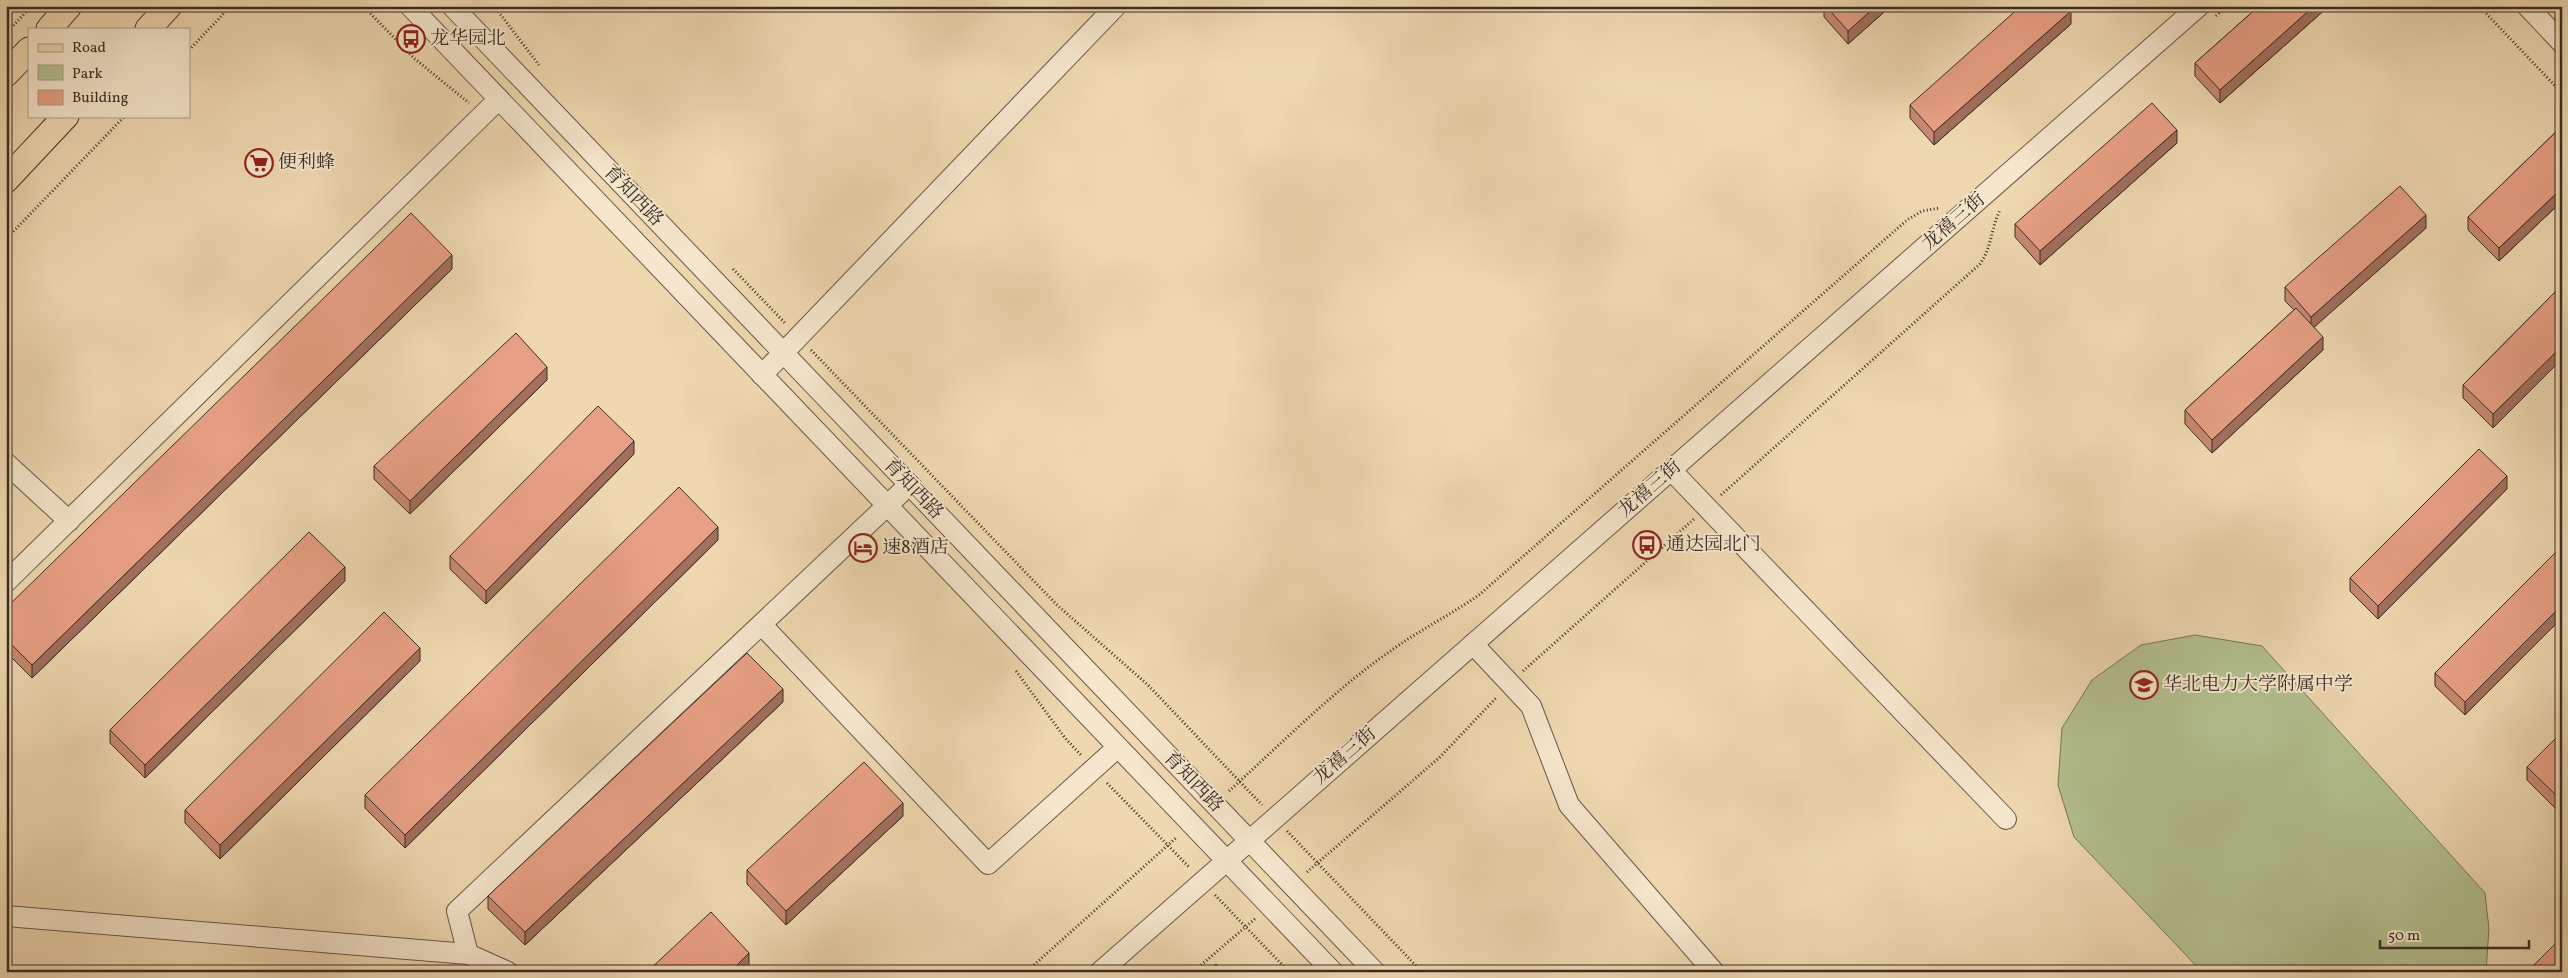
<svg xmlns="http://www.w3.org/2000/svg" width="2568" height="978" viewBox="0 0 2568 978" font-family="Vollkorn,'Noto Serif SC',serif">
<rect width="100%" height="100%" fill="#efd8b0"/>
<filter id="stains"><feTurbulence type="fractalNoise" baseFrequency=".004" numOctaves="4"/><feColorMatrix values="0 0 0 0 .2 0 0 0 0 .09 0 0 0 0 .02 0 0 0 .5 -.17"/></filter>
<radialGradient id="worn" r=".72"><stop offset=".6" stop-color="#630" stop-opacity="0"/><stop offset="1" stop-color="#630" stop-opacity=".3"/></radialGradient>
<polygon fill="#b4c08f" stroke="#76765a" points="2195,635 2262,646 2485,893 2489,929 2486,972 2202,972 2074,837 2058,785 2062,728 2092,680 2141,645"/>
<g fill="none" stroke-linecap="round" stroke-linejoin="round">
<defs>
<g id="minor">
<polyline points="410,6 1333,972"/>
<polyline points="452,6 1375,972"/>
<polyline points="2527,6 2562,43"/>
<polyline points="762,375 1116,6"/>
<polyline points="6,463 69,521"/>
<polyline points="1671,470 2006,819"/>
<polyline points="6,582 499,99"/>
<polyline points="762,625 988,864 1118,747"/>
<polyline points="1473,644 1531,706 1569,805 1714,972"/>
<polyline points="6,916 468,954 508,972"/>
<polyline points="468,954 457,911 909,485"/>
<polyline points="1100,972 2199,6"/>
</g>
<g id="major">
<polyline points="49,29 69,6"/>
<polyline points="148,29 169,6"/>
<polyline points="6,74 29,50"/>
<polyline points="6,180 66,116"/>
</g>
</defs>
<use href="#minor" stroke="#665848" stroke-width="22"/>
<use href="#major" stroke="#392d26" stroke-width="27"/>
<g stroke="#392d26" stroke-width="3" stroke-dasharray="1 2.5" stroke-linecap="butt">
<polyline points="363,6 415,59 469,103"/>
<polyline points="494,6 539,65"/>
<polyline points="2479,6 2562,93"/>
<polyline points="2216,16 2227,6"/>
<polyline points="6,33 32,6"/>
<polyline points="189,50 231,6"/>
<polyline points="6,239 125,116"/>
<polyline points="733,269 786,324"/>
<polyline points="811,350 1057,605 1148,685 1262,805"/>
<path d="M1721,495L1980,264C1992,247 1991,228 2000,210"/>
<polyline points="1016,671 1065,738 1081,755"/>
<polyline points="1523,671 1694,519"/>
<polyline points="1107,783 1190,868"/>
<path d="M1229,791C1281,744 1332,692 1389,652C1418,631 1450,615 1479,595L1907,220L1922,211L1940,208"/>
<polyline points="1287,831 1422,972"/>
<polyline points="1307,872 1440,757 1497,697"/>
<polyline points="1215,895 1289,972"/>
<polyline points="1026,972 1177,837"/>
<polyline points="1193,972 1256,918"/>
</g>
<use href="#minor" stroke="#f5e6cc" stroke-width="20"/>
<use href="#major" stroke="#efd8b0" stroke-width="25"/>
</g>
<g fill="#c88a72" stroke="#392d26">
<polygon points="1824,6 1891,6 1848,44 1824,17"/>
<polygon points="2259,6 2329,6 2220,103 2195,76 2195,63"/>
<polygon points="2071,24 1934,145 1910,118 1910,105"/>
<polygon points="2562,126 2562,201 2499,261 2468,230 2468,217"/>
<polygon points="2177,143 2040,265 2015,237 2015,224"/>
<polygon points="2426,228 2314,327 2323,350 2212,453 2185,424 2185,410 2294,310 2285,301 2285,287"/>
<polygon points="452,269 32,678 6,652 6,608"/>
<polygon points="2562,285 2493,428 2463,398 2463,385"/>
<polygon points="547,380 410,514 374,479 374,466"/>
<polygon points="634,454 486,604 450,569 450,556"/>
<polygon points="2507,489 2378,619 2350,591 2350,578"/>
<polygon points="718,540 405,848 365,808 365,795"/>
<polygon points="2562,546 2562,618 2465,715 2435,686 2435,673"/>
<polygon points="345,581 145,778 110,743 110,730"/>
<polygon points="420,661 220,859 185,823 185,810"/>
<polygon points="783,702 525,945 488,909 488,896"/>
<polygon points="2562,732 2562,805 2557,810 2527,780 2527,767"/>
<polygon points="903,816 786,925 747,884 747,870"/>
</g>
<g fill="#a2705c" stroke="#392d26">
<polygon points="1876,6 1891,6 1848,44 1848,31"/>
<polygon points="2314,6 2329,6 2220,103 2220,90"/>
<polygon points="2071,11 2071,24 1934,145 1934,132"/>
<polygon points="2177,130 2177,143 2040,265 2040,251"/>
<polygon points="2562,188 2562,201 2499,261 2499,248"/>
<polygon points="2426,215 2426,228 2311,330 2311,317"/>
<polygon points="452,255 452,269 32,678 32,665"/>
<polygon points="2323,337 2323,350 2212,453 2212,440"/>
<polygon points="2562,346 2562,359 2493,428 2493,414"/>
<polygon points="547,367 547,380 410,514 410,501"/>
<polygon points="634,441 634,454 486,604 486,591"/>
<polygon points="2507,476 2507,489 2378,619 2378,606"/>
<polygon points="718,527 718,540 405,848 405,835"/>
<polygon points="345,567 345,581 145,778 145,765"/>
<polygon points="2562,605 2562,618 2465,715 2465,702"/>
<polygon points="420,648 420,661 220,859 220,845"/>
<polygon points="783,689 783,702 525,945 525,932"/>
<polygon points="2562,792 2562,805 2557,810 2557,796"/>
<polygon points="903,803 903,816 786,925 786,911"/>
<polygon points="749,953 749,966 744,972 730,972"/>
</g>
<g fill="#e8a084" stroke="#392d26">
<polygon points="1826,6 1876,6 1848,31"/>
<polygon points="2021,6 2067,6 2071,11 1934,132 1910,105"/>
<polygon points="2259,6 2314,6 2220,90 2195,63"/>
<polygon points="2152,103 2177,130 2040,251 2015,224"/>
<polygon points="2562,126 2562,188 2499,248 2468,217"/>
<polygon points="2400,186 2426,215 2311,317 2285,287"/>
<polygon points="411,213 452,255 32,665 6,639 6,608"/>
<polygon points="2562,285 2562,346 2493,414 2463,385"/>
<polygon points="2296,308 2323,337 2212,440 2185,410"/>
<polygon points="516,333 547,367 410,501 374,466"/>
<polygon points="598,406 634,441 486,591 450,556"/>
<polygon points="2479,449 2507,476 2378,606 2350,578"/>
<polygon points="679,487 718,527 405,835 365,795"/>
<polygon points="309,532 345,567 145,765 110,730"/>
<polygon points="2562,546 2562,605 2465,702 2435,673"/>
<polygon points="384,612 420,648 220,845 185,810"/>
<polygon points="747,653 783,689 525,932 488,896"/>
<polygon points="2562,732 2562,792 2557,796 2527,767"/>
<polygon points="864,762 903,803 786,911 747,870"/>
<polygon points="711,912 749,953 730,972 647,972"/>
<polygon points="2556,943 2562,949 2562,972 2527,972"/>
<polygon points="1216,964 1224,972 1209,972"/>
</g>
<defs>
<symbol id="bus-ring" viewBox="-11 -11 22 22"><circle r="9.5" fill="#f5e6cc" stroke="#8f2418" stroke-width="1.5"/><path d="M-5-6H5V4H4V6H2V4H-2V6H-4V4H-5ZM-3.5-4V0h7V-4ZM-3.5 1.2v1.5H-2V1.2ZM2 1.2v1.5H3.5V1.2Z" fill="#8f2418"/></symbol>
<symbol id="supermarket-ring" viewBox="-11 -11 22 22"><circle r="9.5" fill="#f5e6cc" stroke="#8f2418" stroke-width="1.5"/><path d="M-6-5.5h2.5l.6 2H6L4.5 2H-2.5L-4.4-4H-6ZM-1.5 3.2a1.3 1.3 0 1 0 .1 0ZM3 3.2a1.3 1.3 0 1 0 .1 0Z" fill="#8f2418"/></symbol>
<symbol id="hotel-ring" viewBox="-11 -11 22 22"><circle r="9.5" fill="#f5e6cc" stroke="#8f2418" stroke-width="1.5"/><path d="M-6-4.5h1.5V1H6V5H4.5V3h-9V5H-6ZM-4 0a1.8 1.8 0 1 1 3.6 0ZM.5 0V-2.5h3Q6-2.5 6 0Z" fill="#8f2418"/></symbol>
<symbol id="school-ring" viewBox="-11 -11 22 22"><circle r="9.5" fill="#f5e6cc" stroke="#8f2418" stroke-width="1.5"/><path d="M0-5L7-2L0 1L-7-2ZM-4 1L0 2.5L4 1V4Q0 6-4 4Z" fill="#8f2418"/></symbol>
</defs>
<g fill-rule="evenodd">
<use href="#bus-ring" x="395" y="23" width="32" height="32"/>
<use href="#supermarket-ring" x="243" y="147" width="32" height="32"/>
<use href="#bus-ring" x="1631" y="529" width="32" height="32"/>
<use href="#hotel-ring" x="847" y="532" width="32" height="32"/>
<use href="#school-ring" x="2128" y="669" width="32" height="32"/>
</g>
<g text-anchor="middle" dominant-baseline="central" stroke-width="4" stroke-linejoin="round" paint-order="stroke">
<g font-size="19" fill="#392d26" stroke="#f5e6cc" text-anchor="start">
<text x="430" y="39">龙华园北</text>
<text x="278" y="163">便利蜂</text>
<text x="1666" y="545">通达园北门</text>
<text x="882" y="548">速8酒店</text>
<text x="2163" y="685">华北电力大学附属中学</text>
</g>
<g font-size="19" fill="#392d26" stroke="#f5e6cc">
<text transform="translate(633 196) rotate(46)">育知西路</text>
<text transform="translate(1954 222) rotate(-41)">龙禧三街</text>
<text transform="translate(913 489) rotate(46)">育知西路</text>
<text transform="translate(1650 489) rotate(-41)">龙禧三街</text>
<text transform="translate(1345 756) rotate(-41)">龙禧三街</text>
<text transform="translate(1193 782) rotate(46)">育知西路</text>
</g>
</g>
<rect width="2568" height="978" fill="none" stroke="#efd8b0" stroke-width="25"/>
<rect x="8" y="8" width="2553" height="963" fill="none" stroke="#392d26" stroke-width="2.5"/>
<rect x="12" y="12" width="2543" height="953" fill="none" stroke="#392d26"/>
<rect x="28" y="28" width="162" height="90" fill="#f5e6cc" stroke="#aa9c8a"/>
<rect x="38" y="44" width="25" height="8" fill="#efd8b0" stroke="#aa9c8a"/>
<text x="72" y="52" font-size="15" fill="#392d26">Road</text>
<rect x="38" y="65" width="25" height="15" fill="#b4c08f" stroke="#aa9c8a"/>
<text x="72" y="78" font-size="15" fill="#392d26">Park</text>
<rect x="38" y="90" width="25" height="15" fill="#e8a084" stroke="#aa9c8a"/>
<text x="72" y="102" font-size="15" fill="#392d26">Building</text>
<path d="M2380 940v8h149v-8" fill="none" stroke="#392d26" stroke-width="2.5"/>
<text x="2388" y="940" font-size="15" fill="#392d26" stroke="#f5e6cc" stroke-width="4" paint-order="stroke">50 m</text>
<rect width="100%" height="100%" filter="url(#stains)"/>
<rect width="100%" height="100%" fill="url(#worn)"/>
</svg>
